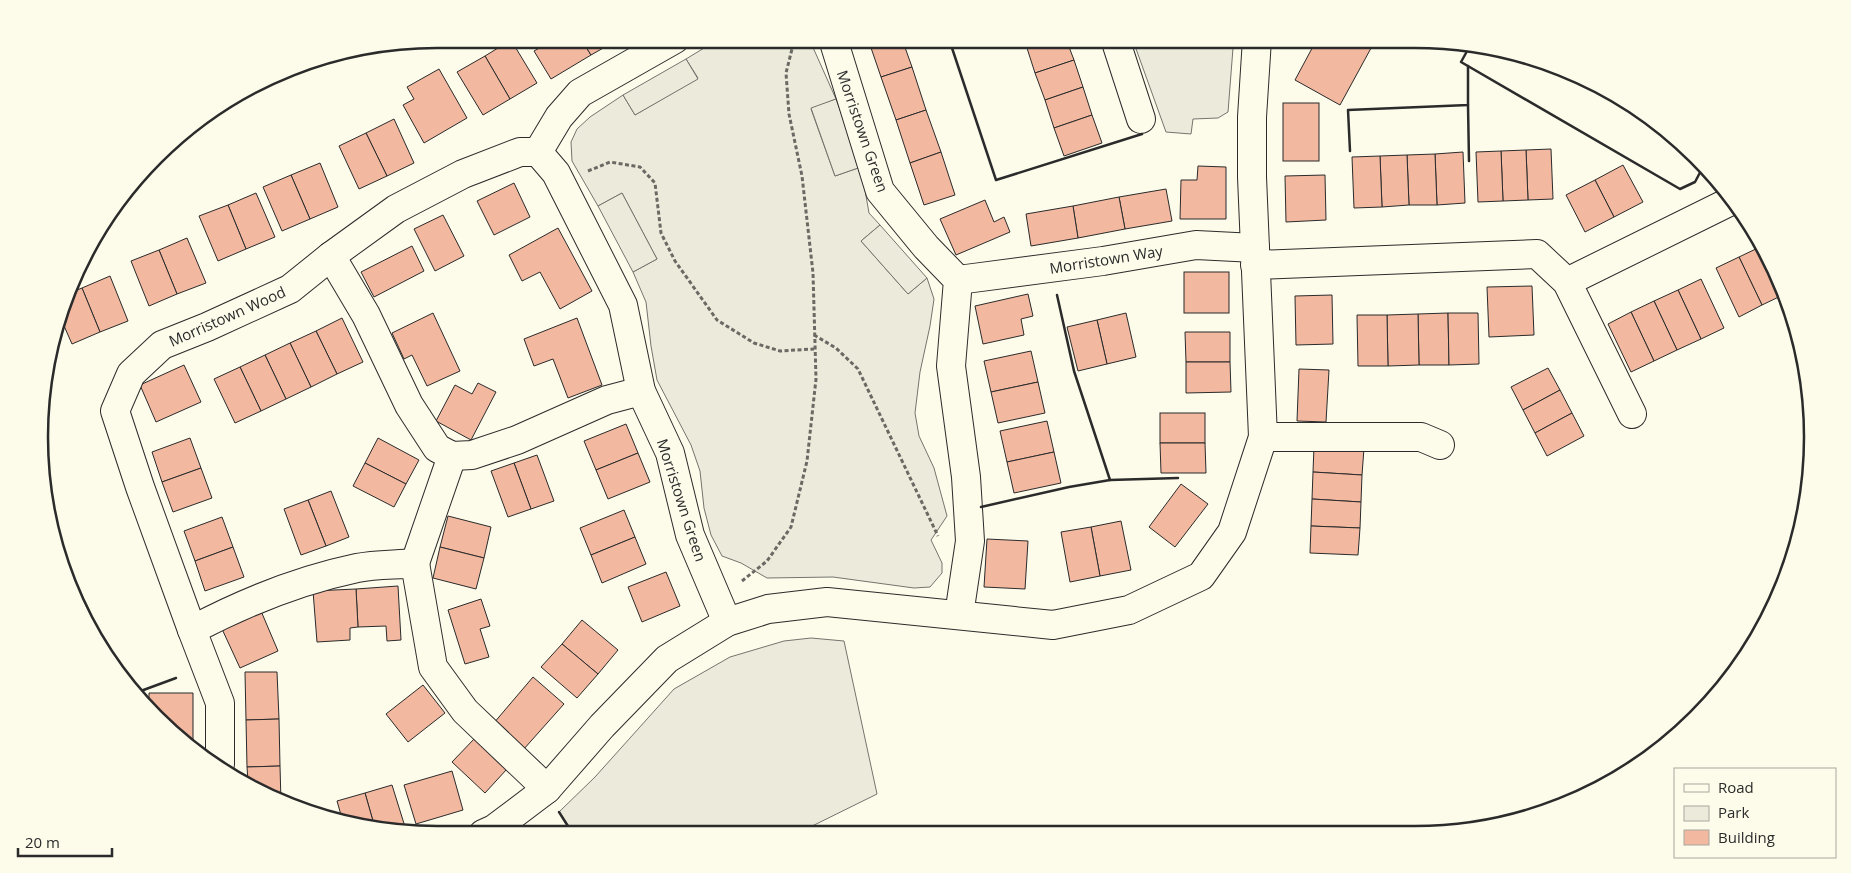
<svg xmlns="http://www.w3.org/2000/svg" width="1851" height="873" viewBox="0 0 1851 873" font-family="'Open Sans',sans-serif">
<rect width="100%" height="100%" fill="#fdfbea"/>
<g fill="#ecebdb" stroke="#74746e">
<polygon points="719,39 803,39 811,43 836,99 811,109 835,176 861,167 869,213 880,225 861,241 908,294 927,278 934,299 930,326 920,372 915,413 919,436 934,468 947,516 931,540 942,563 942,573 930,587 914,588 833,577 767,578 741,563 722,556 711,535 704,508 700,471 691,445 657,380 651,346 646,302 633,272 657,259 622,193 598,206 572,161 571,142 577,129 590,117 623,95 635,115 698,78 686,59"/>
<polygon points="1146,39 1230,39 1233,48 1228,112 1218,118 1193,119 1191,134 1166,132 1135,46 1146,42"/>
<polygon points="811,638 844,641 877,794 798,833 573,834 559,812 595,777 674,689 730,657 784,641"/>
</g>
<g fill="#eceadb" stroke="#74746e">
<polygon points="686,59 698,79 635,115 623,95"/>
<polygon points="836,99 861,167 835,176 811,108"/>
<polygon points="622,193 657,259 633,272 598,206"/>
<polygon points="880,225 927,278 908,294 861,241"/>
</g>
<g fill="#f2b8a0" stroke="#2b2b2b">
<polygon points="556,39 581,39 591,55 551,79 534,51"/>
<polygon points="581,39 619,39 591,55"/>
<polygon points="868,39 902,39 912,67 881,77"/>
<polygon points="1024,39 1045,39 1026,45"/>
<polygon points="1045,39 1066,39 1074,60 1035,73 1026,45"/>
<polygon points="1317,39 1376,39 1340,105 1295,80"/>
<polygon points="511,40 537,83 510,99 485,56"/>
<polygon points="485,56 510,99 483,115 457,72"/>
<polygon points="1074,60 1083,87 1045,100 1035,73"/>
<polygon points="912,67 926,110 896,120 881,77"/>
<polygon points="439,69 467,118 424,143 403,105 414,99 407,87"/>
<polygon points="1083,87 1092,115 1054,128 1045,100"/>
<rect x="1283" y="103" width="36" height="58"/>
<polygon points="926,110 941,152 910,163 896,120"/>
<polygon points="1092,115 1102,143 1064,156 1054,128"/>
<polygon points="394,119 414,163 387,176 366,133"/>
<polygon points="366,133 387,176 359,189 339,146"/>
<polygon points="1551,149 1553,199 1528,200 1526,150"/>
<polygon points="1526,150 1528,200 1503,201 1501,151"/>
<polygon points="1501,151 1503,201 1478,202 1476,152"/>
<polygon points="941,152 955,195 924,205 910,163"/>
<polygon points="1463,152 1465,203 1437,205 1435,154"/>
<polygon points="1435,154 1437,205 1409,205 1407,155"/>
<polygon points="1407,155 1409,205 1382,207 1380,156"/>
<polygon points="1380,156 1382,207 1354,208 1352,157"/>
<polygon points="320,163 338,207 310,219 291,175"/>
<polygon points="1623,165 1643,202 1614,217 1595,180"/>
<polygon points="1198,166 1226,167 1226,219 1180,219 1181,180 1197,180"/>
<polygon points="291,175 310,219 282,231 263,187"/>
<polygon points="1325,175 1326,220 1286,222 1285,176"/>
<polygon points="1595,180 1614,217 1585,232 1566,195"/>
<polygon points="514,183 530,217 494,235 477,201"/>
<polygon points="1166,189 1172,221 1125,229 1119,197"/>
<polygon points="256,193 275,237 246,249 228,205"/>
<polygon points="1119,197 1125,229 1078,238 1073,206"/>
<polygon points="985,200 994,222 1004,217 1010,232 956,255 940,219"/>
<polygon points="228,205 246,249 218,261 199,216"/>
<polygon points="1073,206 1078,238 1031,246 1026,214"/>
<polygon points="443,215 464,256 435,271 414,229"/>
<polygon points="558,228 592,291 560,309 540,272 522,281 509,255"/>
<polygon points="187,238 206,283 177,294 159,250"/>
<polygon points="412,246 424,271 374,297 361,272"/>
<polygon points="1762,246 1785,294 1762,305 1739,257"/>
<polygon points="159,250 177,294 149,306 131,261"/>
<polygon points="1766,255 1782,284 1785,294"/>
<polygon points="1739,257 1762,305 1739,317 1716,268"/>
<rect x="1184" y="272" width="45" height="41"/>
<polygon points="110,276 128,321 100,332 82,288"/>
<polygon points="1701,279 1724,328 1701,339 1678,290"/>
<polygon points="1532,286 1534,335 1489,337 1487,287"/>
<polygon points="82,288 100,332 72,344 61,319 72,292"/>
<polygon points="1678,290 1701,339 1677,350 1654,301"/>
<polygon points="1028,294 1033,316 1021,319 1024,335 983,344 975,306"/>
<polygon points="1332,295 1333,344 1296,345 1295,296"/>
<polygon points="1654,301 1677,350 1654,361 1631,312"/>
<polygon points="1631,312 1654,361 1631,372 1608,324"/>
<polygon points="433,313 460,371 427,386 412,355 404,359 392,333"/>
<polygon points="1126,313 1136,357 1107,364 1097,320"/>
<polygon points="1448,313 1449,365 1419,365 1418,314"/>
<polygon points="1448,313 1478,313 1479,364 1449,365"/>
<polygon points="1418,314 1419,365 1388,366 1387,315"/>
<polygon points="1357,315 1387,315 1388,366 1358,366"/>
<polygon points="342,318 363,362 337,374 316,331"/>
<polygon points="577,318 602,385 568,398 553,359 534,366 524,339"/>
<polygon points="1097,320 1107,364 1078,371 1067,327"/>
<polygon points="316,331 337,374 311,387 290,343"/>
<polygon points="1185,332 1230,332 1230,362 1186,362"/>
<polygon points="290,343 311,387 286,399 265,355"/>
<polygon points="1031,351 1038,382 991,392 984,361"/>
<polygon points="265,355 286,399 261,411 240,367"/>
<polygon points="1186,362 1230,362 1231,392 1186,393"/>
<polygon points="184,365 201,402 156,422 140,385"/>
<polygon points="240,367 261,411 235,423 214,379"/>
<polygon points="1548,368 1560,390 1523,410 1511,387"/>
<polygon points="1299,369 1329,370 1326,422 1297,421"/>
<polygon points="1038,382 1045,413 998,423 991,392"/>
<polygon points="478,383 496,392 471,440 436,421 455,385 472,394"/>
<polygon points="1560,390 1572,413 1535,433 1523,410"/>
<rect x="1160" y="413" width="45" height="30"/>
<polygon points="1572,413 1584,436 1547,456 1535,433"/>
<polygon points="1047,421 1054,452 1007,462 1000,431"/>
<polygon points="626,424 638,453 596,470 584,441"/>
<polygon points="190,438 201,468 162,482 152,452"/>
<polygon points="378,438 419,460 406,484 365,463"/>
<polygon points="1160,443 1205,443 1206,473 1161,473"/>
<polygon points="1314,446 1364,448 1362,475 1313,472"/>
<polygon points="1054,452 1061,483 1014,493 1007,462"/>
<polygon points="638,453 650,482 608,499 596,470"/>
<polygon points="537,455 554,501 531,509 514,463"/>
<polygon points="365,463 406,484 394,507 353,486"/>
<polygon points="514,463 531,509 508,517 491,471"/>
<polygon points="201,468 212,498 173,512 162,482"/>
<polygon points="1313,472 1362,475 1361,502 1312,499"/>
<polygon points="1181,484 1208,504 1175,547 1149,527"/>
<polygon points="331,491 349,537 326,546 308,500"/>
<polygon points="1312,499 1361,502 1360,528 1311,526"/>
<polygon points="308,500 326,546 301,555 284,509"/>
<polygon points="624,510 635,537 591,555 580,528"/>
<polygon points="448,516 491,527 484,558 440,547"/>
<polygon points="222,517 233,547 195,561 184,531"/>
<polygon points="1121,521 1131,570 1100,576 1091,527"/>
<polygon points="1311,526 1360,528 1358,555 1310,553"/>
<polygon points="1091,527 1100,576 1070,582 1061,532"/>
<polygon points="635,537 646,564 602,583 591,555"/>
<polygon points="987,539 1028,541 1025,589 984,587"/>
<polygon points="233,547 244,577 205,591 195,561"/>
<polygon points="440,547 484,558 476,589 433,578"/>
<polygon points="666,572 680,606 642,622 628,587"/>
<polygon points="398,586 401,640 387,641 386,626 358,627 356,589"/>
<polygon points="356,589 358,627 350,628 350,640 317,642 313,591"/>
<polygon points="481,599 490,626 480,629 489,657 465,664 448,610"/>
<polygon points="261,611 278,651 240,668 222,629"/>
<polygon points="582,620 618,650 598,674 562,644"/>
<polygon points="562,644 598,674 577,698 541,667"/>
<polygon points="245,672 277,672 279,719 246,720"/>
<polygon points="533,677 564,704 523,750 493,724"/>
<polygon points="423,685 445,713 408,742 386,714"/>
<polygon points="149,693 193,693 193,741 184,741 174,736 149,705"/>
<polygon points="279,719 280,766 247,767 246,720"/>
<polygon points="475,738 507,769 485,793 452,762"/>
<polygon points="184,741 193,741 193,747"/>
<polygon points="280,766 281,802 248,781 247,767"/>
<polygon points="452,771 463,810 416,824 404,785"/>
<polygon points="392,785 406,830 403,831 375,828 365,793"/>
<polygon points="365,793 375,828 359,827 343,822 337,801"/>
</g>
<g fill="none" stroke-linecap="round" stroke-linejoin="round">
<defs>
<g id="minor">
<polyline points="833,39 880,191 926,247 958,280 951,366 966,477 970,541 959,615"/>
<polyline points="1115,39 1141,119"/>
<polyline points="538,152 556,173 623,305 641,391 670,453 690,535 727,622"/>
<polyline points="538,152 559,117 580,93 675,39"/>
<polyline points="331,256 366,315 409,405 437,448 452,456 472,455 517,440 607,400 641,391"/>
<polyline points="1255,265 1537,254 1567,282 1632,414"/>
<polyline points="958,280 1103,261 1196,245 1255,248"/>
<polyline points="1567,282 1733,200"/>
<polyline points="1263,437 1421,437 1440,445"/>
<polyline points="415,563 452,456"/>
<polyline points="192,630 140,487 115,411 131,374 162,345 207,327 290,289 331,256 396,209 463,174 520,152 538,152"/>
<path d="M220,764V703L192,630C243,603 300,580 357,568C376,564 396,565 415,563L433,667L465,711L547,789"/>
<polyline points="483,834 494,829 547,789 602,726 667,659 727,622 768,609 827,602 1053,625 1129,610 1201,576 1232,532 1263,437 1252,177 1252,117 1257,39"/>
</g>
</defs>
<use href="#minor" stroke="#2b2b2b" stroke-width="30"/>
<g stroke="#6a6964" stroke-width="3" stroke-dasharray="4 2.5" stroke-linecap="butt">
<polyline points="588,171 610,162 640,167 655,183 661,233 675,261 717,320 754,343 780,351 814,349"/>
<polyline points="814,335 836,348 858,369 938,536"/>
<polyline points="742,581 767,561 791,527 807,461 816,379 813,273 802,176 789,114 786,73 793,45 798,39"/>
</g>
<use href="#minor" stroke="#fdfbea" stroke-width="28"/>
<g stroke="#2b2b2b" stroke-width="2.5">
<polyline points="949,39 996,180 1142,134"/>
<polyline points="1471,44 1461,62 1680,189 1695,182 1704,165"/>
<polyline points="1468,105 1469,161"/>
<polyline points="1350,151 1348,110 1468,105 1468,66"/>
<polyline points="1057,295 1074,371 1110,480"/>
<polyline points="981,507 1069,487 1110,480 1178,478"/>
<polyline points="138,692 176,678"/>
<polyline points="559,812 573,834"/>
</g>
</g>
<g text-anchor="middle" dominant-baseline="central" stroke-width="4" stroke-linejoin="round" paint-order="stroke">
<g font-size="15" fill="#2b2b2b" stroke="#fdfbea">
<text transform="translate(863 131) rotate(71)">Morristown Green</text>
<text transform="translate(1106 259) rotate(-9)">Morristown Way</text>
<text transform="translate(227 316) rotate(-24)">Morristown Wood</text>
<text transform="translate(682 500) rotate(72)">Morristown Green</text>
</g>
</g>
<path d="M0 0H1851V873H0ZM437 48H1415A389 389 0 0 1 1804 437V437A389 389 0 0 1 1415 826H437A389 389 0 0 1 48 437V437A389 389 0 0 1 437 48Z" fill="#fdfbea" fill-rule="evenodd"/>
<path fill="none" stroke="#2b2b2b" stroke-width="2.5" d="M437 48H1415A389 389 0 0 1 1804 437V437A389 389 0 0 1 1415 826H437A389 389 0 0 1 48 437V437A389 389 0 0 1 437 48Z"/>
<rect x="1674" y="768" width="162" height="90" fill="#fdfbea" stroke="#a9a89e"/>
<rect x="1684" y="784" width="25" height="8" fill="#fdfbea" stroke="#a9a89e"/>
<text x="1718" y="793" font-size="15" fill="#2b2b2b">Road</text>
<rect x="1684" y="806" width="25" height="15" fill="#ecebdb" stroke="#a9a89e"/>
<text x="1718" y="818" font-size="15" fill="#2b2b2b">Park</text>
<rect x="1684" y="830" width="25" height="15" fill="#f2b8a0" stroke="#a9a89e"/>
<text x="1718" y="843" font-size="15" fill="#2b2b2b">Building</text>
<path d="M18 848v8h94v-8" fill="none" stroke="#2b2b2b" stroke-width="2.5"/>
<text x="25" y="848" font-size="15" fill="#2b2b2b" stroke="#fdfbea" stroke-width="4" paint-order="stroke">20 m</text>
</svg>
